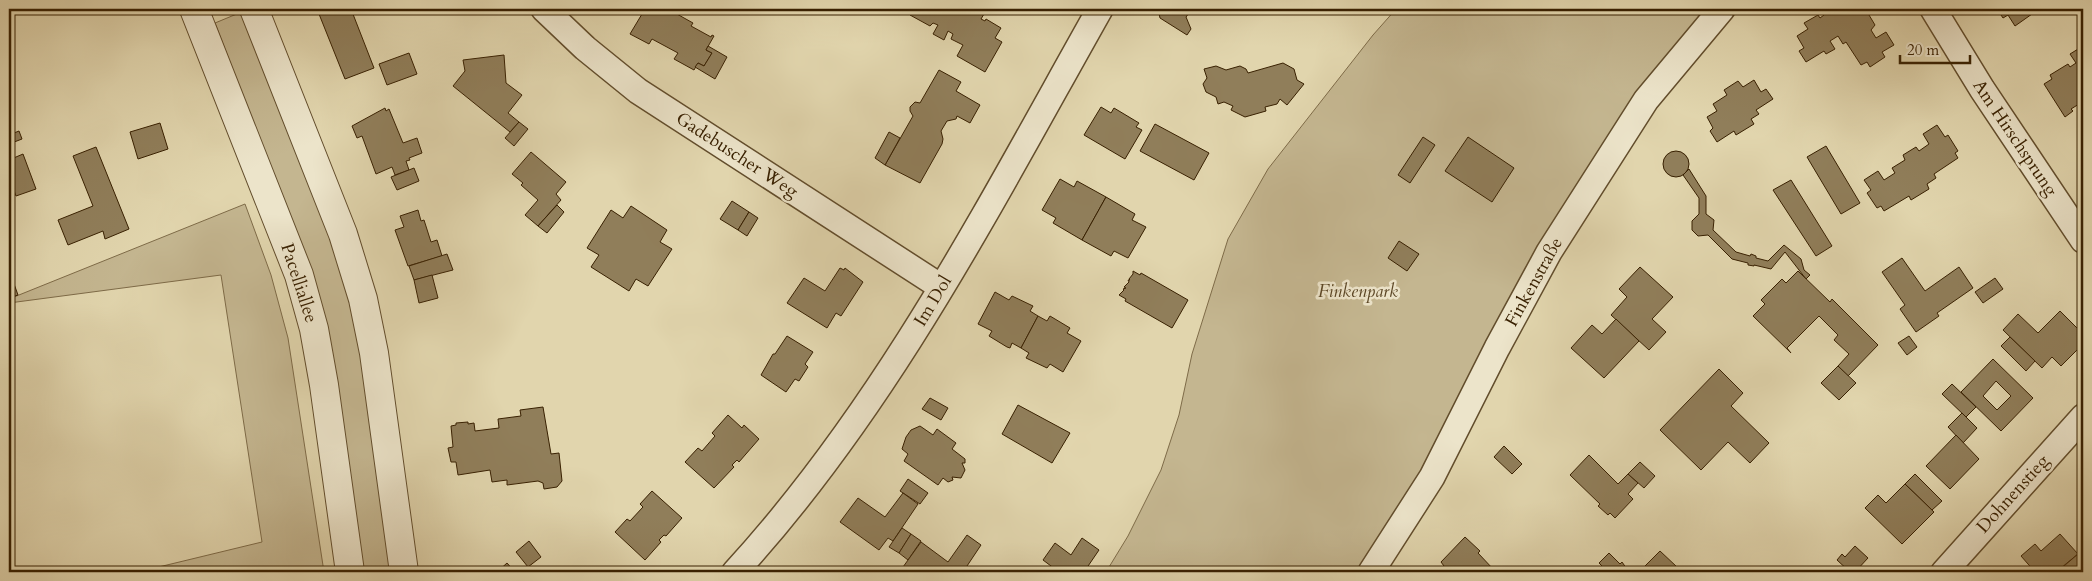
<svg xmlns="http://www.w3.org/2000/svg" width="2092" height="581" viewBox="0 0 2092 581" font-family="Cardo,serif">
<rect width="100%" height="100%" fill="#e1d5ad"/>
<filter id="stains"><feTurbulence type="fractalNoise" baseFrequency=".004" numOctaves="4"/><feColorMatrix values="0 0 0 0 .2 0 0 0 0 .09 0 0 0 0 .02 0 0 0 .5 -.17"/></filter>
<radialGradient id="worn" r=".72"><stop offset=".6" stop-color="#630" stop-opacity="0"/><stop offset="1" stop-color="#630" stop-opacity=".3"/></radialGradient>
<g fill="#c4b690" stroke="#7e6b48">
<polygon points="1396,9 1709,9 1585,173 1549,229 1490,335 1427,461 1362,572 1106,572 1128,536 1161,470 1179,415 1192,354 1228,239 1268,169 1373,35"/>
<polygon points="244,11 335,250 347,292 360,350 393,572 362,572 299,243 215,23"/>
<polygon points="245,204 271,275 288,338 324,572 138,572 262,542 221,275 9,303 9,299"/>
</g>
<g fill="#907e5a" stroke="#382001" fill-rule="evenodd">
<polygon points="317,9 351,9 374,68 345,79"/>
<polygon points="645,9 668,9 693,23 691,26 711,37 712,35 714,36 706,50 712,53 704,66 698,63 694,70 674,59 678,53 652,39 649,44 630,34"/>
<polygon points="914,9 987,9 981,19 985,21 986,19 1001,28 995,38 1002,42 985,72 957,56 963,45 951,39 953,34 948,31 944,40 933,34 938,25 933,23 930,26 910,15"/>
<polygon points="1158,9 1192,9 1186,17 1191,29 1187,35 1160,18"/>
<polygon points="1820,9 1859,9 1862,13 1866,10 1875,25 1871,30 1876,38 1886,32 1894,45 1882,52 1885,57 1870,67 1867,62 1861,65 1846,42 1843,44 1838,36 1830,41 1835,49 1826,54 1824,51 1806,62 1799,51 1804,48 1797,36 1808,29 1804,23 1818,15 1820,18 1824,15"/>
<polygon points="1997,9 2036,9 2031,12 2032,14 2015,26 2008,15 2003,18"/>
<polygon points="708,46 727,57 715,79 695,67 698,63 704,66 712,53 706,50"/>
<polygon points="2083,46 2083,107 2079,104 2071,109 2073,111 2065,117 2044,84 2052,79 2050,75 2068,64 2070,67 2076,63 2070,54"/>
<polygon points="409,53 417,74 387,85 379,64"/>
<polygon points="504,55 506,83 522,95 508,113 519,122 510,132 453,86 465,71 463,60"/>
<polygon points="1283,63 1294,69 1297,80 1304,84 1287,105 1280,99 1277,104 1265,107 1266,111 1245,117 1231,110 1233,106 1224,102 1218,104 1216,97 1206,92 1203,84 1207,78 1204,69 1216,66 1226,70 1240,66 1246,69 1248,73"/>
<polygon points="939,70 961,82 956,91 980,105 970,123 957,116 956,119 947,121 941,131 943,139 942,144 920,183 885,165 913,116 910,111 910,107 915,102 920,103"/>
<polygon points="1754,80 1761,92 1766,89 1773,99 1756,110 1759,114 1751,119 1754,124 1736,135 1734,131 1717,142 1710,131 1713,128 1707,117 1717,111 1713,104 1727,95 1724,90 1738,81 1743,87"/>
<polygon points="1101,107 1111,113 1114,108 1139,123 1136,127 1142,130 1125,159 1084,135"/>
<polygon points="385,108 386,111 389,109 403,143 417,138 422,153 409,158 410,160 406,161 409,170 395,175 392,167 376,174 362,136 357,138 352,126"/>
<polygon points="519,122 528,129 514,146 505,138"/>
<polygon points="160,123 168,149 138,159 130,132"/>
<polygon points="1155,124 1209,153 1194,180 1140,151"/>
<polygon points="1937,125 1945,137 1948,135 1958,151 1955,153 1958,158 1934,174 1936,178 1927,184 1929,189 1911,200 1909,196 1884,211 1881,206 1877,208 1867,193 1871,190 1864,180 1878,171 1884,180 1895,173 1892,168 1905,160 1903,155 1916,147 1919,151 1929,144 1923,134"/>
<polygon points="19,131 22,139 9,144 9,135"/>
<polygon points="889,132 900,138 885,165 875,158"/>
<polygon points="1423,137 1435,145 1410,183 1398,175"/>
<polygon points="1468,137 1514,168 1492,202 1445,171"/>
<polygon points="1826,146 1860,203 1841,214 1807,157"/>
<polygon points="96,147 129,229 105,239 103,231 68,245 58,220 93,206 73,156"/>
<circle cx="1676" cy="164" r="13"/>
<polygon points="531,152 566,182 556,194 561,200 538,226 525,215 538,200 521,185 523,183 512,174"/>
<polygon points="23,154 36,189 16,196 9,177 9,160"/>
<polygon points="414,168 419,181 397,190 391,177"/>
<polygon points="1689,169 1706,196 1706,214 1714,220 1713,230 1736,252 1750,256 1751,254 1756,256 1756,258 1768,261 1784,245 1801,259 1804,270 1810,275 1806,279 1785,252 1771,269 1754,265 1754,266 1748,265 1748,263 1732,259 1708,235 1698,236 1692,230 1692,221 1699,214 1699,198 1683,175"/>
<polygon points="1060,179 1074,187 1077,181 1106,197 1082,240 1053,223 1056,218 1042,210"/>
<polygon points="1791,180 1832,246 1816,256 1773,190"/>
<polygon points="1106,197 1135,214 1132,220 1146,227 1128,258 1114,251 1111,256 1082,240"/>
<polygon points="732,201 749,212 738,230 720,219"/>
<polygon points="557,205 564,212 547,233 538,226"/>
<polygon points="631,206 667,230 660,242 672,249 648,286 636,279 629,291 591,267 599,255 587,248 611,210 623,218"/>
<polygon points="418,210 421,221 424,220 431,242 437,240 442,256 408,266 395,230 404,227 400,216"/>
<polygon points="749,212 758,218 747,236 738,230"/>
<polygon points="1399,241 1419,254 1407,271 1388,258"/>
<polygon points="447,254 453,270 414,280 409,266"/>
<polygon points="1902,258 1925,291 1959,267 1973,288 1937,313 1939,316 1916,332 1900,309 1905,305 1882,272"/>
<polygon points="1640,267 1673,297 1652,319 1666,332 1649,350 1611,315 1627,297 1619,289"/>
<polygon points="840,268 844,270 845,268 863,282 841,316 836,313 827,328 787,303 804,278 825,291"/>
<polygon points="9,270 18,295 9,298"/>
<polygon points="1133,271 1140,275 1141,273 1188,300 1172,328 1125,301 1126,299 1119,295 1124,290 1123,289 1126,288 1124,287 1129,282 1128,280 1130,280 1129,279 1133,274"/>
<polygon points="1798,271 1830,302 1832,299 1878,345 1848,376 1838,366 1849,354 1834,340 1838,335 1819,316 1787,348 1791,353 1753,316 1765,304 1761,300 1782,279 1786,283"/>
<polygon points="432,275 438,298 419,303 414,280"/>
<polygon points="1995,278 2003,289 1983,303 1975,292"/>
<polygon points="995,292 1009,300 1012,296 1033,306 1030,311 1038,316 1021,348 1012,343 1010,348 1007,347 989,336 992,331 978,324"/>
<polygon points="2060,311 2083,334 2083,344 2061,366 2052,357 2042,368 2003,330 2018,314 2038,333"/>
<polygon points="1038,316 1047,321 1050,316 1070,328 1067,333 1081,341 1063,372 1050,364 1047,368 1026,358 1029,353 1021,348"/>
<polygon points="1616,319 1639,341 1604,378 1571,348 1592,325 1602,334"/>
<polygon points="787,336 813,352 805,364 808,367 799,381 795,379 786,392 761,375 773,354 775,354"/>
<polygon points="1909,336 1917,347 1907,355 1898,343"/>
<polygon points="2010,337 2035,361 2026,371 2001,346"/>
<path d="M1993,359L2033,398L2001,431L1961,392ZM1996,381L2011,396L1997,410L1983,396Z"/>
<polygon points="1838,366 1856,383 1839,400 1821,383"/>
<polygon points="1719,369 1743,393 1731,406 1769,443 1750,463 1728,442 1701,470 1660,430"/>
<polygon points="1952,384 1976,407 1966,417 1942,394"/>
<polygon points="930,398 948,408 941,420 922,409"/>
<polygon points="1018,405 1070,433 1052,463 1002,434"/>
<polygon points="543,407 551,454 559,453 562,481 557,487 544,489 543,483 538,481 507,485 507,480 492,482 490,470 458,475 456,462 451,462 448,448 453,447 451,426 456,425 456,423 468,422 468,424 474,423 475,431 499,428 498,419 521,416 520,410"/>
<polygon points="1962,413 1977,428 1963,443 1948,427"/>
<polygon points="728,415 742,428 744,425 759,439 739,462 737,460 732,465 734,467 714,488 685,462 698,448 702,451 715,436 712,433"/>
<polygon points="920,426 933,435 937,429 956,443 952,449 965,459 965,463 962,463 965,470 961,478 952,477 953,480 948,482 943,478 938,485 904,461 908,454 902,449 906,437 911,430"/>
<polygon points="1956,435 1979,459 1950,489 1926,466"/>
<polygon points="1504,446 1522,464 1512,474 1494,457"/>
<polygon points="1589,455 1618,484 1628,474 1638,483 1628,494 1633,499 1615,518 1610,513 1608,515 1598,506 1600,504 1570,475"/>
<polygon points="1640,462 1655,476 1644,488 1628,474"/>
<polygon points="1915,474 1942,501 1932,510 1905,484"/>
<polygon points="908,479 928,493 920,504 900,491"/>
<polygon points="1905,484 1934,512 1902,544 1865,508 1878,495 1886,503"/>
<polygon points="652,491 682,518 666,536 664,535 659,540 661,542 645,560 615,532 627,519 630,521 643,507 640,504"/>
<polygon points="903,493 918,504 893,541 888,538 879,550 840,522 858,498 885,517"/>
<polygon points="902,528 911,534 899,553 889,547"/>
<polygon points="911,534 921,541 908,560 899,553"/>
<polygon points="2060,534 2078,554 2056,572 2035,572 2021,556 2035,544 2041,551"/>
<polygon points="967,535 981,545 963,572 910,572 903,567 921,542 948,562"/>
<polygon points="1465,537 1480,551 1478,553 1494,570 1492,572 1438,572 1444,566 1441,562"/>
<polygon points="1082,538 1099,550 1084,572 1059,572 1043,560 1055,543 1071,555"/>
<polygon points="529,541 541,557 528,567 516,552"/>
<polygon points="1855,546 1868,558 1855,572 1850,572 1837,560 1842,554 1845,557"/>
<polygon points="1660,551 1677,567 1672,572 1651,572 1645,566"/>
<polygon points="1609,553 1620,564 1622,562 1629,572 1599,572 1604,568 1599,563"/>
<polygon points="2078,554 2083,560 2083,572 2069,572 2064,566"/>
<polygon points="507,563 515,572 497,572"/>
</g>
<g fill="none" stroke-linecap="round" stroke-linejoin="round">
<defs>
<g id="minor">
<polyline points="544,9 585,48 638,91 941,287"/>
<polyline points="1933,9 1982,89 2083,240"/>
<path d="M735,572C887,406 990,204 1100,9"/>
<polyline points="1371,572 1432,477 1497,348 1549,252 1646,100 1722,9"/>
<polyline points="1944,572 2083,417"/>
</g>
<g id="tertiary">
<polyline points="194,9 299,275 314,329 324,385 350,572"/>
<polyline points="254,9 343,234 363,299 374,353 404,572"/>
</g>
</defs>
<use href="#minor" stroke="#624d2c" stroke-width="28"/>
<use href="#tertiary" stroke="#624d2c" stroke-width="30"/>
<use href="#minor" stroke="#ece4ca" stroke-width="25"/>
<use href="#tertiary" stroke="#ece4ca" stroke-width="28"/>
</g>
<g text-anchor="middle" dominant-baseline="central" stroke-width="5" stroke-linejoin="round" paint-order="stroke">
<g font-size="18" fill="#382001" stroke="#ece4ca">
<text transform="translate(2015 138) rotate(56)">Am Hirschsprung</text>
<text transform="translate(737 155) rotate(33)">Gadebuscher Weg</text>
<text transform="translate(1534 282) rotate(-61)">Finkenstraße</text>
<text transform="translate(299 283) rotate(72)">Pacelliallee</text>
<text transform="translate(933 301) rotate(-59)">Im Dol</text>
<text transform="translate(2013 494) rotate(-48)">Dohnenstieg</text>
</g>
<g font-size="18" font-style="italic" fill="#5b4625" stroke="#ece4ca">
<text x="1358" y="291">Finkenpark</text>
</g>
</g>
<rect width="2092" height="581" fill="none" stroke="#e1d5ad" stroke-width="30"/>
<rect x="10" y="10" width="2072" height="561" fill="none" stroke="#382001" stroke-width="2.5"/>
<rect x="15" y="15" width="2062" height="551" fill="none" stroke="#382001"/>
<path d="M1900 55v8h70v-8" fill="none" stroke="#382001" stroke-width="2.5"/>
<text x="1907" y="55" font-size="15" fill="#382001" stroke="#ece4ca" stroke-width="4" paint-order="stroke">20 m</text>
<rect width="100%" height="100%" filter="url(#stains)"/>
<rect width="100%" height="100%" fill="url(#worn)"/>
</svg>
